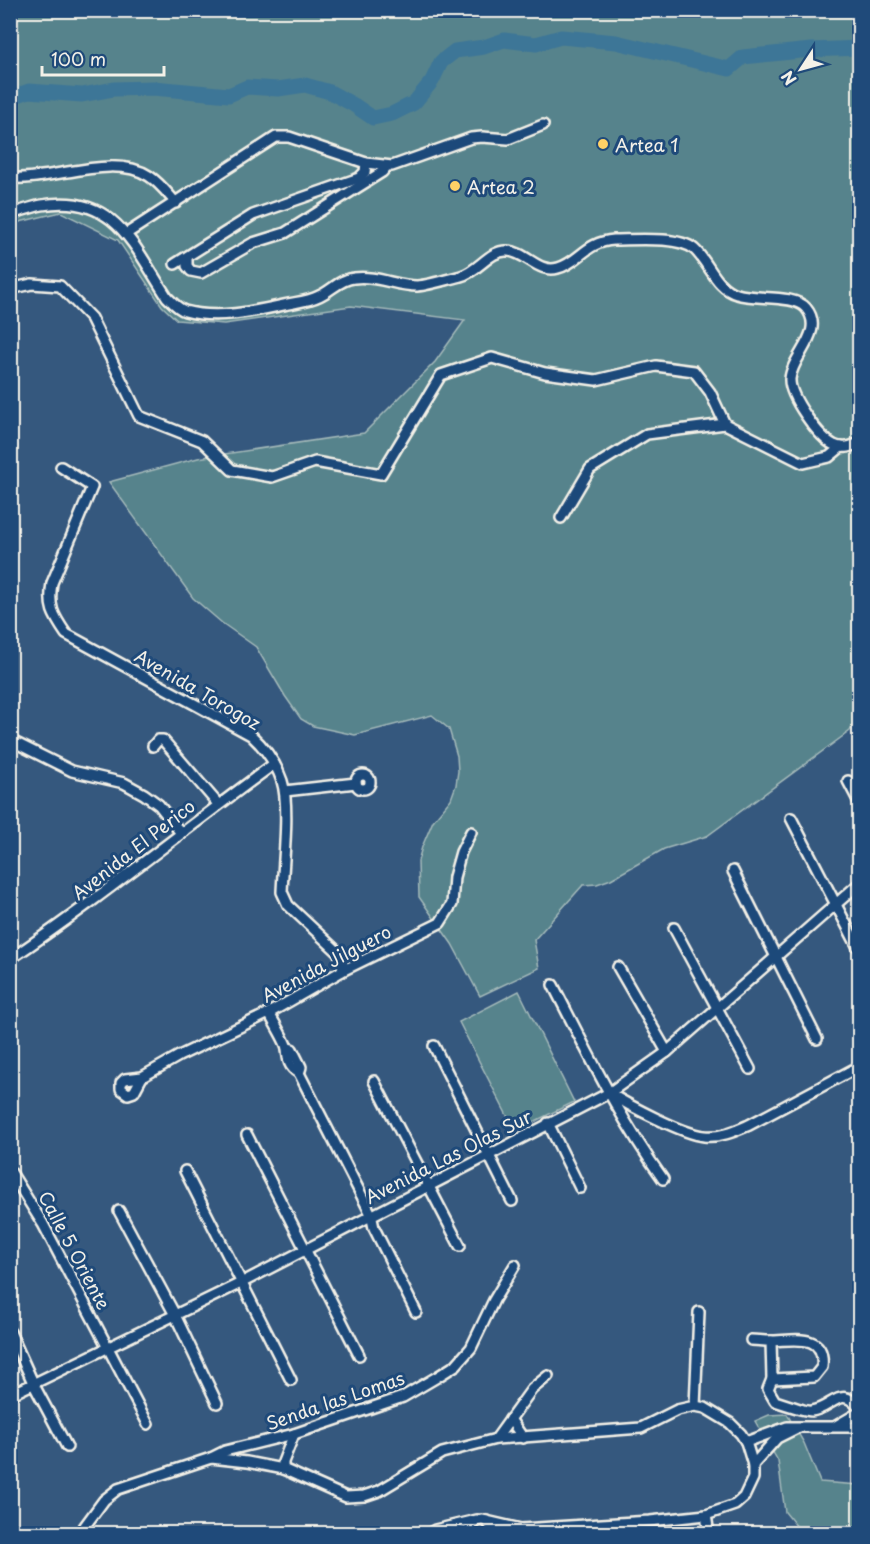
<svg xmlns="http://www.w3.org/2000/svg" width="870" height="1544" viewBox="0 0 870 1544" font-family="'Playpen Sans',sans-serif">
<rect width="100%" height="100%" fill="#35587e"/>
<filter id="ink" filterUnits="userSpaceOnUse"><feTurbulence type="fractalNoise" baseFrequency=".0167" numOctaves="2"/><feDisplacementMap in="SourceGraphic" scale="12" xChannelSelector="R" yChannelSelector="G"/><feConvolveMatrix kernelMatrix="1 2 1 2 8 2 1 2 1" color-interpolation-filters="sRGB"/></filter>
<g filter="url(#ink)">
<g fill="#56838c" stroke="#a5baba" stroke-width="1.5">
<polygon points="10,11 859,11 860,711 850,731 707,836 664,849 611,879 597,884 583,885 534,940 539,968 480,996 452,944 419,897 418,861 422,847 433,821 451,799 456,785 458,771 457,756 449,729 432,715 355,735 313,726 301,719 285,696 256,647 222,623 193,598 109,482 198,458 364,433 435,362 465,320 351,306 224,324 177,320 162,306 118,240 61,212 11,224"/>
<polygon points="519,991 574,1102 515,1131 459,1022"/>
<polygon points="787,1414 804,1443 820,1482 859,1485 859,1533 802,1533 785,1512 778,1461 755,1421 769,1415"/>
</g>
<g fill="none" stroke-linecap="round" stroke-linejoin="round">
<polyline stroke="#3e7697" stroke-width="15" points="10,98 29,91 82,95 114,89 153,88 229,95 247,87 278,89 305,85 330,92 354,105 373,118 392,114 414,103 432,81 441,62 455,51 484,47 504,40 536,44 561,37 616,42 729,69 743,57 811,50 860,48"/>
<defs>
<g id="street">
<path d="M10,178C53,181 113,153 149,176C160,183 168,194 176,203"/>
<path d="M10,214C21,211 32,207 42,205C115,192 134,247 167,297C172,302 178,309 185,311C217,320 256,311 288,304C298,302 309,301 319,296C331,291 340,279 354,278C376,275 396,286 417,286C429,285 449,279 461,276C478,272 490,249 508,251C526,252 539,274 558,268C580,262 585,242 614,240C634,240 678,236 694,249C709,262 716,289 737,294C755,300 794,294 806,308C826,332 792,355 790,379C789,396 819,438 834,445C843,450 851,446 860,443"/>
<polyline points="126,234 276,137 289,137 366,163 392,166 471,138 482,137 508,139 543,125"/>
<polyline points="187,257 187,266 191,271 201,273 253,243 285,233 382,172 387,166"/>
<polyline points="175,264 253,215 359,178 365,172 366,163"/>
<polyline points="10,289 32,284 60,286 91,318 139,416 202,441 232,470 272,477 315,462 381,474 441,375 492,358 545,373 596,380 656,366 694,371 710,392 725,424"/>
<polyline points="10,446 11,446"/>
<path d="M61,467L92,487L52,583C48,607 53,615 66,634L251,735C264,747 276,763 282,781C290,805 283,864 282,892L288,905L338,952L343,962L342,971"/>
<polyline points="561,518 590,469 647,434 725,424 803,463 829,457 841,447"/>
<polyline points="10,740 72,771 124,783 144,794 159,805 180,832"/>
<polyline points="153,746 158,740 163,740 218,804"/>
<circle cx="363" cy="782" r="7"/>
<polyline points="848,781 860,804"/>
<polyline points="285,791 356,783"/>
<polyline points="791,818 860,951"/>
<polyline points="733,871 817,1039"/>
<polyline points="674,928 750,1069"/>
<path d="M10,959C101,898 186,828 274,764"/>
<polyline points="618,967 667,1052"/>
<path d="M553,985C587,1051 619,1118 663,1179"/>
<path d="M269,1013C273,1021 285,1040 287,1048C288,1059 288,1067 299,1073L371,1214L374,1228L416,1312"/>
<polyline points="434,1046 512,1201"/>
<polyline points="287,1048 292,1049 301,1067 299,1073"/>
<polyline points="142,1077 134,1092 128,1094 121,1089 121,1083 125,1079 142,1077 179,1056 269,1013 342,971 440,923 452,904 454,877 461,852 471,832"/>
<polyline points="374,1081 460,1246"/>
<path d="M609,1093C628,1105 683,1134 704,1136C720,1138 735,1131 749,1125L860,1066"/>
<polyline points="548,1123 580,1188"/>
<polyline points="247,1135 359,1355"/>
<polyline points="10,1171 43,1224 148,1424"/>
<polyline points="185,1171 291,1380"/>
<polyline points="119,1211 175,1315 217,1403"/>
<polyline points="10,1332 34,1385 67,1447"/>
<path d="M751,1340C757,1340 763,1341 770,1341C792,1341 826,1331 822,1367L814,1377L772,1379"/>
<path d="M771,1341L772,1379L768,1389L775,1401C781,1403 808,1412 811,1411C832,1409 841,1383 860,1409"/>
<polyline points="10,1395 243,1282 609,1093 667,1052 860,883"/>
<polyline points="695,1406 699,1312"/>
<polyline points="510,1419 523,1438"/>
<polyline points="836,1426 860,1412"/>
<polyline points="496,1439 532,1389 548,1376"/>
<polyline points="746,1442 787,1427 860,1427"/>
<polyline points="211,1458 225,1451 294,1434 403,1397 437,1377 456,1365 471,1348 494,1300 515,1265"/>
<polyline points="753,1465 777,1438 797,1428"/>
<polyline points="283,1469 283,1462 294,1434"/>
<polyline points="706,1515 709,1534"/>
<polyline points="486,1521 492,1527 493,1534"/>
<path d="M79,1534L104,1500L118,1489L211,1458L247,1462L283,1469L346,1497L364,1496L379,1491L442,1453L496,1439L641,1428L677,1410L695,1406L705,1408L730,1423L741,1434L746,1442L753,1465V1478L744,1497L735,1505L706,1515L650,1521L521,1529L482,1520C473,1521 469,1525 469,1534"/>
<polyline points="428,1534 435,1530 477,1520"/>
</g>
</defs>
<use href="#street" stroke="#f4f1e8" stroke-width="14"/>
<use href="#street" stroke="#1f4a7a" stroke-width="9"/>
</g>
</g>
<g fill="#ffd166" stroke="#1f4a7a" stroke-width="2">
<circle cx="603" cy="144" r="6"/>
<circle cx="455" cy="186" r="6"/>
</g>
<g text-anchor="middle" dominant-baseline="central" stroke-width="6" stroke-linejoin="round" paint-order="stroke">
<g font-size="18" fill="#f4f1e8" stroke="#1f4a7a" text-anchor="start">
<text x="615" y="144">Artea 1</text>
<text x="467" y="186">Artea 2</text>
</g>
<g font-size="18" fill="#f4f1e8" stroke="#1f4a7a">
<text transform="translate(198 689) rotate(30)">Avenida Torogoz</text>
<text transform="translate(133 849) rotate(-38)">Avenida El Perico</text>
<text transform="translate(326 963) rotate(-28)">Avenida Jilguero</text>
<text transform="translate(448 1156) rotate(-27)">Avenida Las Olas Sur</text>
<text transform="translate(75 1250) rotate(62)">Calle 5 Oriente</text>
<text transform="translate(335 1400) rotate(-19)">Senda las Lomas</text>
</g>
</g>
<rect width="870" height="1544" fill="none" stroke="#1f4a7a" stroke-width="36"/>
<rect x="18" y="18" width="834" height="1508" fill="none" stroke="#f4f1e8" stroke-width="2" filter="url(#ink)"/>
<g transform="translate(801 69) rotate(234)" stroke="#1f4a7a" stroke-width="4.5" paint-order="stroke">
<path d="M0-4.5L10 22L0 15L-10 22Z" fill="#f4f1e8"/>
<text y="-9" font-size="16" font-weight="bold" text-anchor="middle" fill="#f4f1e8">N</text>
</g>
<path d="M42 66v9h122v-9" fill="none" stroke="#f4f1e8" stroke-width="3"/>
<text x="51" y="66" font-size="18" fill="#f4f1e8" stroke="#1f4a7a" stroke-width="4.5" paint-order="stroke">100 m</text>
</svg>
